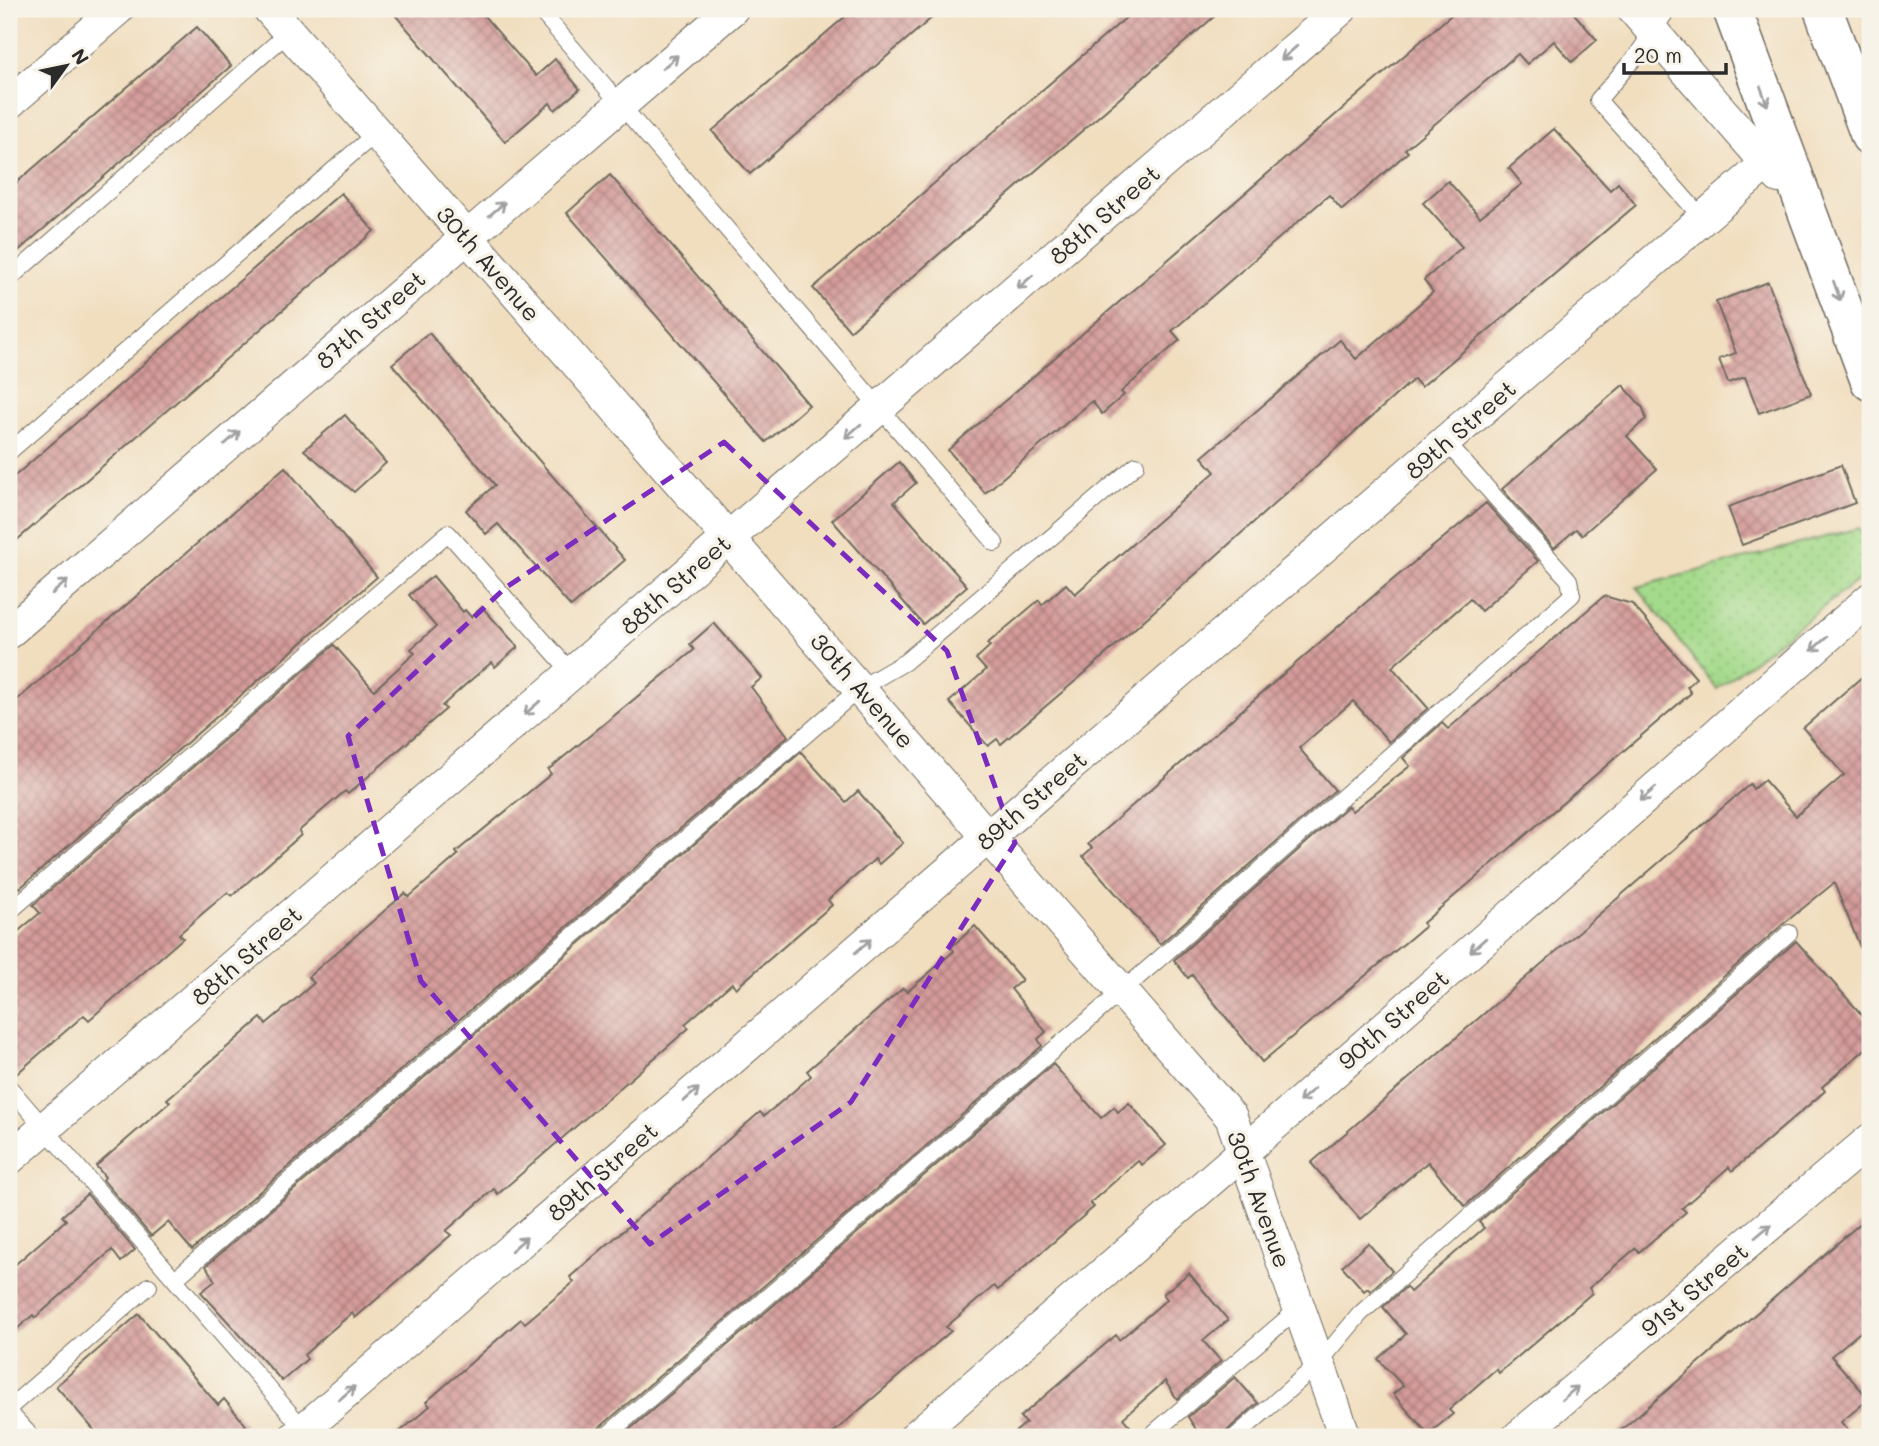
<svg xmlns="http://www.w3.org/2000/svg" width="1879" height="1446" viewBox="0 0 1879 1446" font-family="Mali,sans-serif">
<defs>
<pattern id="green-dots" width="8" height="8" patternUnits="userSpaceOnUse" patternTransform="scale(1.75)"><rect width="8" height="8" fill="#a4da8b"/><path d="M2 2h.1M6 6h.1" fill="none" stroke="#8dbb78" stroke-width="1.8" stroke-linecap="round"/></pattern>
<pattern id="building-cross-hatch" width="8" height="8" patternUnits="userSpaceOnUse" patternTransform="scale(1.75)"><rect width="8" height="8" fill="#d49b9a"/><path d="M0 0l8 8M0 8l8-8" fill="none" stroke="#ac7f7e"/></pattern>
</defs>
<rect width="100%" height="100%" fill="#f7f3e8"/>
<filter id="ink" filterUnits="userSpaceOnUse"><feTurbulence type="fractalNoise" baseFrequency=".0143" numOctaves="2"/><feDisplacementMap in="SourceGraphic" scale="14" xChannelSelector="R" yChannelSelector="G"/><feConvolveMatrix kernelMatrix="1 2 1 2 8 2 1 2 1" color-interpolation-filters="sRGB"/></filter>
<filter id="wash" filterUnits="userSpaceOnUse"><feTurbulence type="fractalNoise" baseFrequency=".00686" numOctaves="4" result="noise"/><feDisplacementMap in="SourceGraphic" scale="28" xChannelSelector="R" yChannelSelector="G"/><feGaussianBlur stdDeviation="1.57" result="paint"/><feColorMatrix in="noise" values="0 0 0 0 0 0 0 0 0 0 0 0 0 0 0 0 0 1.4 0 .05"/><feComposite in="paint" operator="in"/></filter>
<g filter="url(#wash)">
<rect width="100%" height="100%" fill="#f1debf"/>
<polygon fill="url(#green-dots)" stroke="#68825b" stroke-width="2" points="1859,528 1870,549 1870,571 1717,689 1637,587"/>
<g id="blocks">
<g fill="url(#building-cross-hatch)">
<polygon points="390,9 478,9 536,76 555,59 580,89 555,110 550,103 505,142"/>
<polygon points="854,9 942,9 750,174 712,131"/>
<polygon points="1136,9 1223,9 850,331 813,288"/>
<polygon points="1458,9 1570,9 1597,40 1572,62 1554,41 1527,64 1518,54 1405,149 1408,152 1342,210 1329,195 1172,331 1180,340 1121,392 1124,395 1102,414 1092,401 985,493 948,450"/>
<polygon points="197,27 231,66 9,259 9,189"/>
<polygon points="1554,129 1610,190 1618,183 1636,205 1421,387 1414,379 1086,672 1001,744 997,739 988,746 949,702 986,670 976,659 990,646 987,644 1039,600 1042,605 1066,584 1075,594 1215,472 1202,457 1340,340 1356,359 1433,292 1424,280 1462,247 1423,203 1448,181 1480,217 1522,184 1509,168"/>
<polygon points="610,175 809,405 766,442 567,213"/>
<polygon points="341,193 374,231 9,547 9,481"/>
<polygon points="1768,282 1811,394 1759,413 1745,377 1728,383 1719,359 1736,353 1716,302"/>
<polygon points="429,333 625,560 571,607 498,524 486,534 466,510 495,485 392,364"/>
<polygon points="1623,385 1643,408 1646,419 1627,436 1657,469 1582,535 1576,529 1554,548 1502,489"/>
<polygon points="345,415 386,463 354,492 304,450"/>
<polygon points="899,462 916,483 894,502 967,586 923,624 832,520"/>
<polygon points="1841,465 1855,503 1742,545 1728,507"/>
<polygon points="285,467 377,577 20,888 9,874 9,707"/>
<polygon points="1486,503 1538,561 1481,611 1470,599 1392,667 1428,708 1389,742 1353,701 1299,748 1335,790 1160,944 1083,856 1092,848 1088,844 1378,592"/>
<polygon points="433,576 463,612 465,610 471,617 482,607 518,647 495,667 492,662 465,685 442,706 446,709 348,794 345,791 324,809 299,831 301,835 232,896 228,892 203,913 179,934 183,938 89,1020 84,1015 13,1077 9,1077 9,939 40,913 33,905 334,645 374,690 415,653 411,649 436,627 409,595"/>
<polygon points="1604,596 1632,604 1696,678 1687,687 1691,693 1423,923 1425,926 1262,1062 1192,975 1188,978 1174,960 1348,806 1352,811 1410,766 1403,758 1442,723 1448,729"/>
<polygon points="714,623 762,678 751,687 788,736 192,1250 168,1222 151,1236 103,1180 105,1177 96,1166 170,1102 167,1099 261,1018 266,1024 291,1003 314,983 308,977 405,893 409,897 458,855 456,852 551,774 548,770 694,650 690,644"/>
<polygon points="1870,670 1870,971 1834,883 1782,925 1465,1206 1428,1162 1360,1219 1311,1163 1750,784 1753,789 1764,780 1796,816 1844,775 1803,728"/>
<polygon points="801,752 846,802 858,791 903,843 879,864 875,859 828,900 832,905 736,988 732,983 708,1004 685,1024 689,1028 498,1194 494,1189 446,1231 451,1235 355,1318 352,1313 326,1335 304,1355 307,1359 282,1381 201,1292 215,1281 206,1266"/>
<polygon points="975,926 1022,980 1011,989 1046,1032 1038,1039 1042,1046 598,1429 595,1437 394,1437 430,1406 426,1402 521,1319 525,1323 574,1282 570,1277 760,1112 764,1116 788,1096 811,1076 807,1071 903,988 907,992 930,972 954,951 951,947"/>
<polygon points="1796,941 1870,1024 1870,1045 1822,1087 1825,1091 1732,1171 1729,1167 1705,1188 1682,1208 1686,1212 1639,1252 1636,1248 1589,1288 1592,1293 1499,1373 1496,1369 1473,1389 1449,1410 1453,1414 1428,1434 1393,1394 1403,1386 1378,1359 1406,1334 1383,1307 1406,1287 1410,1292 1484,1228 1479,1222"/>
<polygon points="1053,1064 1101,1118 1114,1107 1118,1112 1129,1103 1166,1145 1142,1165 1138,1161 1090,1203 1094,1207 998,1290 994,1286 946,1327 951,1331 828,1437 621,1437"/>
<polygon points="87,1194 135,1250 121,1262 112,1250 35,1318 33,1315 9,1336 9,1270 66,1220 62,1216"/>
<polygon points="1870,1215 1870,1324 1831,1356 1869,1399 1841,1422 1854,1437 1613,1437"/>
<polygon points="1368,1243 1392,1271 1370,1291 1368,1288 1364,1291 1342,1266"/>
<polygon points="1189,1273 1228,1320 1203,1341 1221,1361 1177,1399 1165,1381 1123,1418 1139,1437 1009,1437 1026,1423 1020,1417 1116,1335 1119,1340 1145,1318 1167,1299 1163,1294"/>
<polygon points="139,1314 218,1405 224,1399 246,1425 231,1437 100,1437 56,1386"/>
<polygon points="1235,1377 1258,1403 1220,1437 1201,1437 1188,1417"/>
</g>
</g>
</g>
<g filter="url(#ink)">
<use href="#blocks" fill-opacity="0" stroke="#706a5f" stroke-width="2"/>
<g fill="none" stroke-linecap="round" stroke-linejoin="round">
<defs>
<g id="service">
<polyline points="539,9 995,543"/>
<polyline points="1668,9 1637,55 1598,100 1703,219"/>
<polyline points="9,279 289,32"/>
<polyline points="9,452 376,133"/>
<polyline points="9,912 448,533 572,673"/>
<polyline points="9,1087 306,1432"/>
<polyline points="175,1279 860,688 905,662 1136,465"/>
<polyline points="9,1408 149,1286"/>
<polyline points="605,1437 1159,959 1572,595 1569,580 1445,441"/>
<polyline points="1149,1437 1299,1308"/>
<polyline points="1235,1437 1318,1364 1360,1314 1789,933"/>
</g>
<g id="minor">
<polyline points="269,9 1231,1117 1345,1437"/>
<polyline points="1633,9 1779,177"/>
<polyline points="9,103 118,9"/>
<polyline points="9,632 732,9"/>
<polyline points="9,1159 1341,9"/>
<polyline points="9,1424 21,1437"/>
<polyline points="295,1437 1767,163"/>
<polyline points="915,1437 1281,1119 1870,599"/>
<polyline points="1518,1437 1870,1140"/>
</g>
<g id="primary">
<polyline points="1732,9 1870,381"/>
<polyline points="1823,9 1870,136"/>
</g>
</defs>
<use href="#service" stroke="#706a5f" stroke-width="18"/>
<use href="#minor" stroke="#706a5f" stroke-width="34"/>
<use href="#primary" stroke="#706a5f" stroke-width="41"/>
<use href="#service" stroke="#fff" stroke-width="16"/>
<use href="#minor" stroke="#fff" stroke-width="32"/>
<use href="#primary" stroke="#fff" stroke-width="38"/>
</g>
<defs><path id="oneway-shaft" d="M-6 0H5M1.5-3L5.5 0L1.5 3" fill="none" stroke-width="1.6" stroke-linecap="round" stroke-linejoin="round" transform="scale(1.75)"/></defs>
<g stroke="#a0a0a0">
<use href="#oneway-shaft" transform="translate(1289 53) rotate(139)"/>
<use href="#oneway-shaft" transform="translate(670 62) rotate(-41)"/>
<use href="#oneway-shaft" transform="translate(1764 96) rotate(70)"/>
<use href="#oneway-shaft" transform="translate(497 209) rotate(-41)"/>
<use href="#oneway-shaft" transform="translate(1025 282) rotate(139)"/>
<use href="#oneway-shaft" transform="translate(1837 291) rotate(70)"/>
<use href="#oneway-shaft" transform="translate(853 431) rotate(139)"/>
<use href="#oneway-shaft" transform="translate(232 438) rotate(-41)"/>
<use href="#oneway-shaft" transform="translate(60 587) rotate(-41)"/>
<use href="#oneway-shaft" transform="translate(1819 644) rotate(139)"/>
<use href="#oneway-shaft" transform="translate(532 708) rotate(139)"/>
<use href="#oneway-shaft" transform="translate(1648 794) rotate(139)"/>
<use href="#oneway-shaft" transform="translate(1478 945) rotate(139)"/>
<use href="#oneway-shaft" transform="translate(863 946) rotate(-41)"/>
<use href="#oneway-shaft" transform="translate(691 1095) rotate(-41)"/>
<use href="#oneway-shaft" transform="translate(1307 1095) rotate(139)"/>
<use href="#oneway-shaft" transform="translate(1763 1231) rotate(-40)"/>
<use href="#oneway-shaft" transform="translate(519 1244) rotate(-41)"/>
<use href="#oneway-shaft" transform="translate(347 1393) rotate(-41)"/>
<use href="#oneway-shaft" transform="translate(1570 1393) rotate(-40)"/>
</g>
</g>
<path fill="none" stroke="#7b2cbf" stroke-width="5" stroke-dasharray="14 9" stroke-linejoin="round" d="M724,442L947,651L1015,843L851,1102L650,1244L421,981L348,736L505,588Z"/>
<g text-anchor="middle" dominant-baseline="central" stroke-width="7" stroke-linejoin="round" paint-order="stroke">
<g font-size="24" fill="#2b2b2b" stroke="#f7f3e8">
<text transform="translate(1104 214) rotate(-41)">88th Street</text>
<text transform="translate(489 263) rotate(49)">30th Avenue</text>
<text transform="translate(370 319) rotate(-41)">87th Street</text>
<text transform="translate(1460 429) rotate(-41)">89th Street</text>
<text transform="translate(675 584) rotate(-41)">88th Street</text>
<text transform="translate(863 690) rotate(49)">30th Avenue</text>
<text transform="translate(1031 800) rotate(-41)">89th Street</text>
<text transform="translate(246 955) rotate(-41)">88th Street</text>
<text transform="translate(1393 1019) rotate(-41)">90th Street</text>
<text transform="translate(602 1171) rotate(-41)">89th Street</text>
<text transform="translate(1260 1199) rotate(70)">30th Avenue</text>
<text transform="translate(1694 1289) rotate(-40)">91st Street</text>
</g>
</g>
<rect width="1879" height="1446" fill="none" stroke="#f7f3e8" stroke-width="35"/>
<g transform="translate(66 66) rotate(57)" stroke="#f7f3e8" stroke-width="5" paint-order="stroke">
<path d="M0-5L12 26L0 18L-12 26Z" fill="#2b2b2b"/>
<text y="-10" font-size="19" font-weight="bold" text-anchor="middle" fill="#2b2b2b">N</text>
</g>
<path d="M1624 63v10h102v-10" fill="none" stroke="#2b2b2b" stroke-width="3.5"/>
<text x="1634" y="63" font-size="21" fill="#2b2b2b" stroke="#f7f3e8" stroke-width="5" paint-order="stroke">20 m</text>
</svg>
